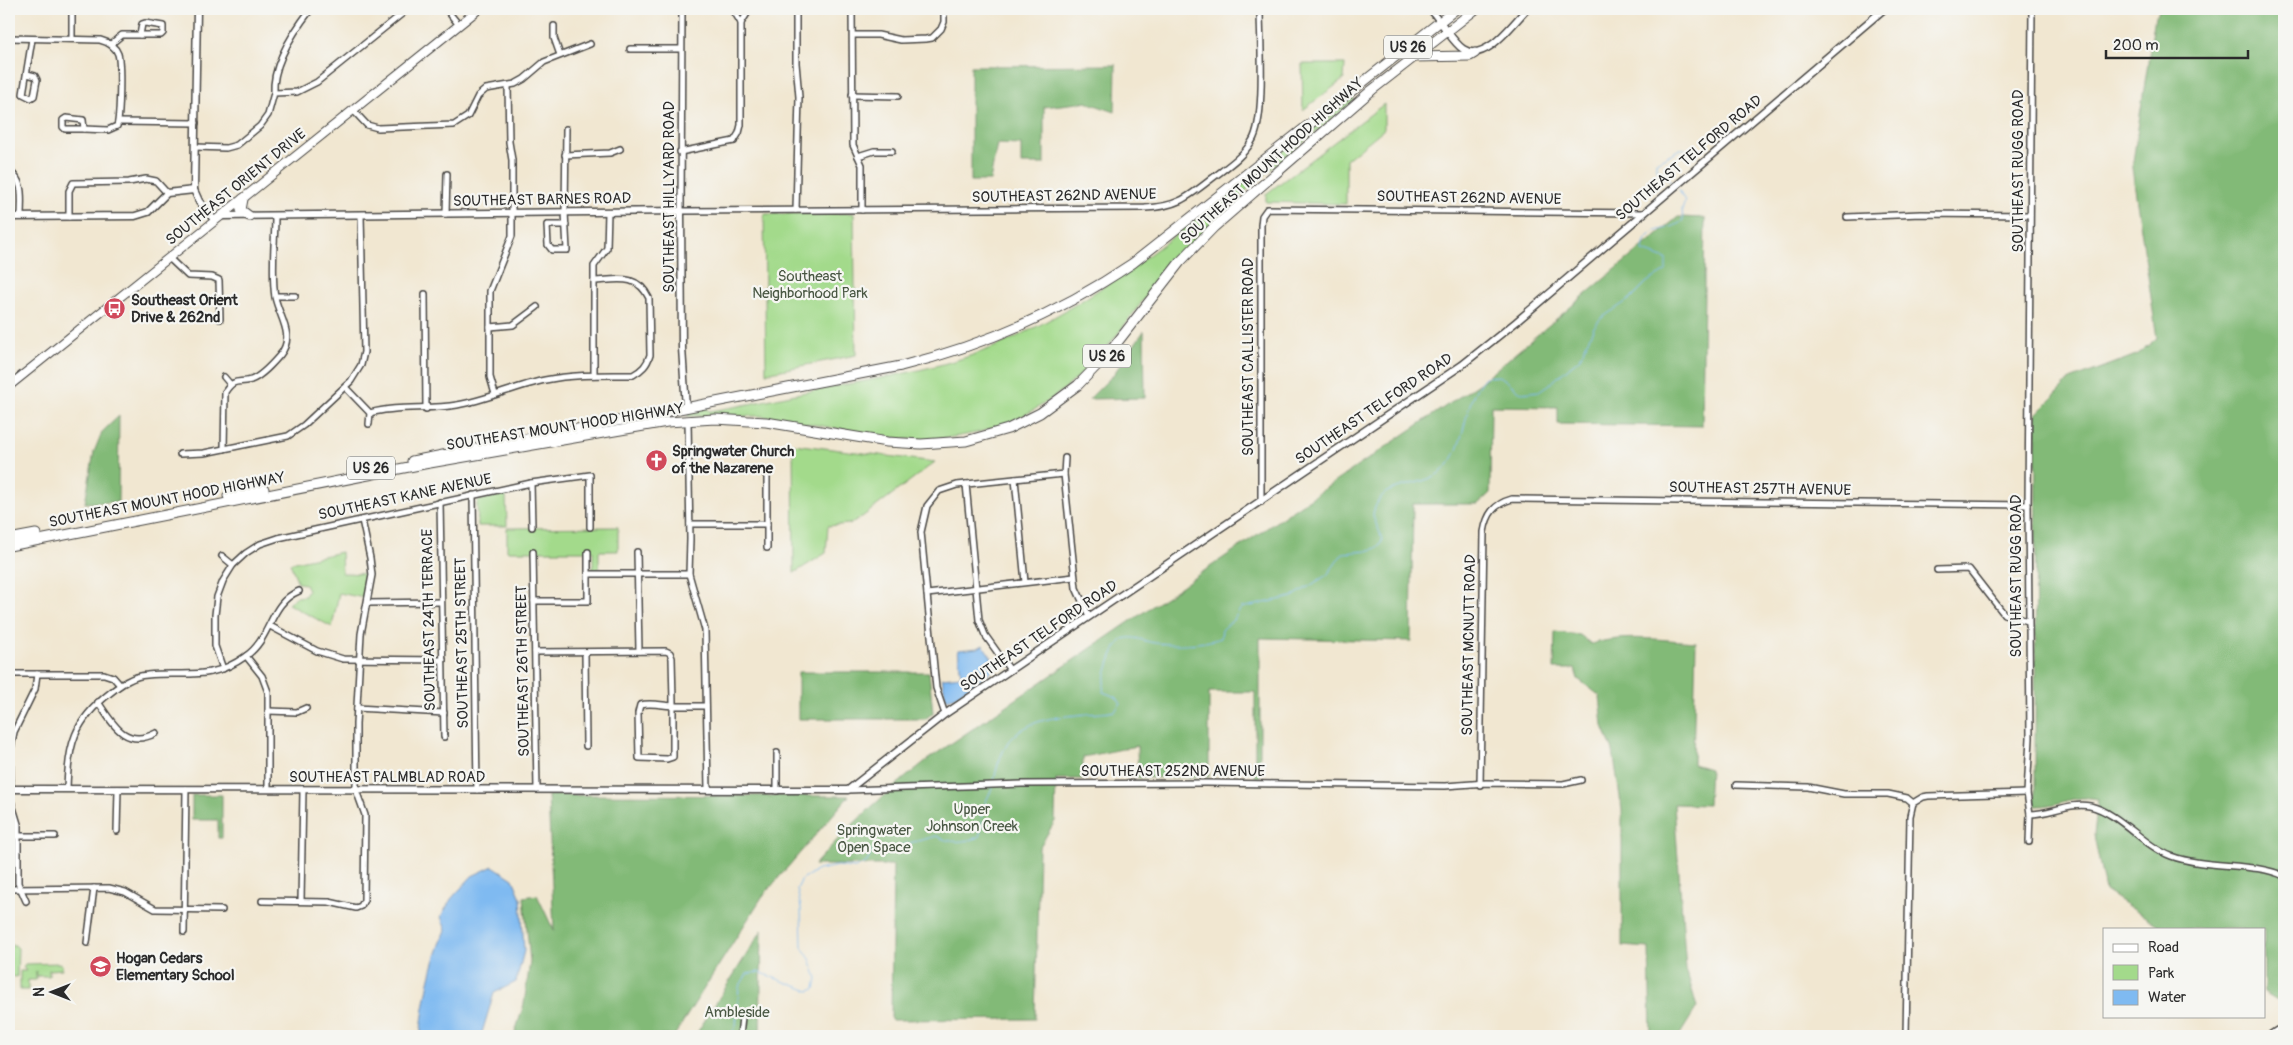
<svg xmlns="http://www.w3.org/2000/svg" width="2293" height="1045" viewBox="0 0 2293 1045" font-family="Pangolin,sans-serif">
<rect width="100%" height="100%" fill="#f6f6f2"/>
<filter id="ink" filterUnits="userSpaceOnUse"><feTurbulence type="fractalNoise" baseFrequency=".02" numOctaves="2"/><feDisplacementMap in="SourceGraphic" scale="10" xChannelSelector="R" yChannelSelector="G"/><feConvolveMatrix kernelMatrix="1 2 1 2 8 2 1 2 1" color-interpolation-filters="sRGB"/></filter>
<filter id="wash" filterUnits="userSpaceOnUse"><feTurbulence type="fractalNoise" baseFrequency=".0096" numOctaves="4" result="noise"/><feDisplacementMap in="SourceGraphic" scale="20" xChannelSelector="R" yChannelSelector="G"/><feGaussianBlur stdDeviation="1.12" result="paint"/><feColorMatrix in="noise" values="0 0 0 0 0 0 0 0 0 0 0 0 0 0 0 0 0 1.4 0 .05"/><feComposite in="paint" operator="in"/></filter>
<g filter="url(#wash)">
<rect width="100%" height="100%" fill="#f1e7d1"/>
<g fill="#a3da8b" stroke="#67825b">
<polygon points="1302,64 1345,64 1344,79 1303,110"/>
<path d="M1352,97L1355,100C1297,147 1238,194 1187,247C1159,276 1137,310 1112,341C1055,410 993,443 902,439L761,416H687L689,412L706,408L709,411C746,406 781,396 817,390C883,377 953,368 1014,338C1089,302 1153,253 1218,202C1263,167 1307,132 1352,97Z"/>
<polygon points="1384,104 1384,129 1346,160 1346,204 1266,202 1266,194"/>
<polygon points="854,213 856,355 766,373 764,214"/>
<polygon points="793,444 935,462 862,517 849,524 828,526 826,553 794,573"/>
<polygon points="506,494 507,526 478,526 477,503 480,500"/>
<polygon points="618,527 618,551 599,551 599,573 593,571 593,551 507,551 507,528"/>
<polygon points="341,552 342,573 367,574 364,598 339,593 332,627 288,604 296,597 305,596 308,590 305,584 298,583 290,563"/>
<polygon points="9,945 15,945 18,948 17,977 9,976"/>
<polygon points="59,963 62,965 62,969 49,970 49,976 37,976 36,971 36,980 28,980 28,990 20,990 20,971 26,971 23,967 25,964"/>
</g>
<g fill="#82ba77" stroke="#567251">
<path d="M2160,9H2284V1004L2264,992V929H2164L2105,891L2094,835L2098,799C2072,794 2059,807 2036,806L2035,804L2036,414L2070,380L2136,355L2157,338L2132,168L2155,16Z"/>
<polygon points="1116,65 1115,112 1086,102 1044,107 1044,164 1021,164 1021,145 997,144 990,181 971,181 971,66"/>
<path d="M1678,217L1705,218L1702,426L1558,424V407L1491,406L1490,493L1478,504H1413L1411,641L1260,638V777H1255V692H1209V777L1138,778L1137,746L1083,757V779H1056L1055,821L1039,848L1035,1019L891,1020L893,865H814C849,826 886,792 927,760L1481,382Z"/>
<polygon points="1144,331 1145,398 1089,399 1113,375"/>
<polygon points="119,416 118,502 85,503 94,452 102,432"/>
<path d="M1555,632L1580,635L1591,644C1624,634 1661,640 1696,642L1693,764L1710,769L1708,805L1674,804L1686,969L1697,1007L1679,1036H1651L1649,948L1622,946V810L1613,751L1603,726L1600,696L1578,679L1575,669H1554Z"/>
<polygon points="798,672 929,672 933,713 925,719 798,719"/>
<polygon points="192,795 222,795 222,838 218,838 218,820 192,820"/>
<polygon points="548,795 849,796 762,897 674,1036 514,1036 524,1004 530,962 524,897 537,895 554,931"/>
<polygon points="762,930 760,1036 695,1036"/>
</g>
<g fill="#7fbaf1" stroke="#55728e">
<polygon points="983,645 996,664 996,668 955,697 946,699 942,678 961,676 958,650 978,648"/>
<path d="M493,866L513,879L521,898L524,951L516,982L494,993L481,1036H420C425,999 430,965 446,930L441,917L451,899L472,876Z"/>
</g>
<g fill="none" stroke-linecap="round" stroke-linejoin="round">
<g stroke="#7fbaf1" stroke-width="1">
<polyline points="1672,182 1656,170 1656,162 1680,149 1685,149"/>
<path d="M994,782C1002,731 1028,719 1077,715C1090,713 1102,714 1115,711L1121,703L1116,697L1103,692C1104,680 1112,645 1124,639C1134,635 1145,642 1155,643C1176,645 1200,645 1221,638L1222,630L1234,619L1241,608L1292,597L1327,575L1343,553L1367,551L1376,548L1382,542C1381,530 1373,521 1373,514C1374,507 1381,495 1387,492C1409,481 1432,485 1449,464C1467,441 1463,400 1485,377L1500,376L1522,393L1539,391L1552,382L1580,358L1594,327L1600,319L1630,299L1647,282L1666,271V259L1643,251C1644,223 1670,234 1683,220L1682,209L1685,201L1679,190"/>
<path d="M730,1036L736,1026L739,987L747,974L759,972L809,991L815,989L817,978L810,959L802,947L801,908L797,889L802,879L818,870L837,866L855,868L867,862L874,848L894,847L937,836C949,844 966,842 979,837L982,826L981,812L993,786"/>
</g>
</g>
</g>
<g filter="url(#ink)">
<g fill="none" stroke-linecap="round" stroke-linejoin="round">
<defs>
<g id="minor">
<polyline points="446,9 459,25"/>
<path d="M682,9L681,211L1145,208C1176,207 1187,198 1210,180C1225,168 1242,158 1252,141C1266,119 1260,39 1260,9"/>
<polyline points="735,9 735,13 741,23"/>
<polyline points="796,9 796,63 799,97 796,210"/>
<polyline points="852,9 853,145 862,165 862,210"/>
<polyline points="1430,9 1440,22"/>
<polygon points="145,23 163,26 163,33 161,35 140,35 142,24"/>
<polyline points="554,26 554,38 560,55"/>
<polyline points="853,35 878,35 901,40 926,39 932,38 941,29 944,22 944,9"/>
<path d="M9,38L100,40C108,42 115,46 118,54C121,64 120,116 117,126L108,130L84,129"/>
<polyline points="72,39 72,9"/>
<polyline points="111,44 122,35 140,35"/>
<polyline points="630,49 681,49"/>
<polyline points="27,74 35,76 37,80 34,96 31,98 23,94 32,39"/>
<path d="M274,93C272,65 294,31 311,9"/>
<polyline points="852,95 898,96"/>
<polyline points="353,110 367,125 378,128 454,125 468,116 478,96 486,89 515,84 524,79 544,62 590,44"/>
<polygon points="66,118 83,120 84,129 65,129 63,127 63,120"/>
<polyline points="119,122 196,123"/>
<polyline points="734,141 739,133 741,125 741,23 748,12 758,9"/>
<polyline points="195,147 226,148 237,145 260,126 268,115 274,93 297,92 317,82 408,9"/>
<polyline points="680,152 734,141"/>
<polyline points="565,155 610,153 620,149"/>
<polyline points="858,156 874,151 892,151"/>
<path d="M9,171C25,181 21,200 21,217"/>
<polyline points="446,214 447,174"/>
<polyline points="69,217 69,191 73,183 129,182 146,179 156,181 167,193"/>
<polyline points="1847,217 1921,214 2030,215"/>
<polyline points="566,225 547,225 548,245 552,250 567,250 565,212 566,129"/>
<polyline points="169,258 188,276 212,277 219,280 220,319"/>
<polyline points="425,294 426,409"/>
<polyline points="275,296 295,296"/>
<polyline points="490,327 513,325 537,307"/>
<polyline points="594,375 594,266 607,248 608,212"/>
<polyline points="224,377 230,384"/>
<polyline points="345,387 370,413 369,424"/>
<polyline points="495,394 490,377 490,291 512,236 512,160 509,142 508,86"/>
<path d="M370,413C398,405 429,410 457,405C487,400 516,386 545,380C574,374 603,375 633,375C642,370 647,365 650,355L649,298C637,273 617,280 594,281"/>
<polyline points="688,420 690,539 689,574 705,630 708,790"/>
<path d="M224,449L225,392C235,377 238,384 251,380C262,376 273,363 280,355C296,336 279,317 275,297C271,272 275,242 275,216"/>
<polyline points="180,454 204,453 288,436 304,425 351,381 361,365 364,352 361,215"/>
<polyline points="1065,458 1064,474 1076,588 1089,616"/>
<polyline points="763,469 767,477 767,548"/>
<polyline points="1015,479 1025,582"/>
<polyline points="531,483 532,527"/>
<polyline points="966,484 979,620 985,635 1010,670"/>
<polyline points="473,495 477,790"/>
<polyline points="440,502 444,737"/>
<polyline points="1261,502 1261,225 1262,216 1267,209 1644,213"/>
<polyline points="690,524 767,524"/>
<polyline points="533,552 537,790"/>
<polyline points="637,552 639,651"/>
<polyline points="222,556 233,565"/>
<polyline points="1937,570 1969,569 2004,614 2028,621"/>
<polyline points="588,574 689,574"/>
<polyline points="927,594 1074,577"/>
<polyline points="534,601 588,601 588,552"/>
<polyline points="368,603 441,602"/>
<polyline points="270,626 317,651 343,659 443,660"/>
<path d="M535,652L666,651L670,653L672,658L673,701V757L667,759L639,758L638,713L640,705C652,702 664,706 677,706H706"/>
<polyline points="585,652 586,746"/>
<polyline points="246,656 262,676 268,692 268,789"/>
<polyline points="223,669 215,646 215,615 217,597 223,581 233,565 246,553 260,544 278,538 531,483 590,475 590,527"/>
<polyline points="9,676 13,674 104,674 113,677 120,685"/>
<path d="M98,702C113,724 125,749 156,733"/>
<polyline points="357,708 444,713"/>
<polyline points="268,711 297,712 306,708"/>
<polyline points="945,714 936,688 921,532 927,506 939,491 957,485 1064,474"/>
<polyline points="777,753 777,791"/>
<path d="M1480,785L1484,532C1487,514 1494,504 1512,499L2028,505"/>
<polyline points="1736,785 1808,787 1844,794 1888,794 1907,798 1913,803"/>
<path d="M67,789C68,745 74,721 110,693C120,685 132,676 147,675C186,671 210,682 246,656C272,638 269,603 299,591"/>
<polyline points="848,790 1022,784 1206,783 1445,786 1486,783 1563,784 1581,780"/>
<path d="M2030,814C2050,814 2070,802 2090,806C2120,813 2142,845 2171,856C2207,869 2254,862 2284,876"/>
<polyline points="117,831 118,789"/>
<polyline points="9,836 55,836"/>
<polyline points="2029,842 2030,814 2027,793 2030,738 2028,505 2032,9"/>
<polyline points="9,889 109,888 125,892 155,909 222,910"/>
<polyline points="26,901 18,883 18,824 11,801 10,753 14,732 35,689 37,674"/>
<polyline points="262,901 329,902 356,908 361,906 364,900 365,815 356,790 356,724 361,634 372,575 370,558 362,520"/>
<polyline points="301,901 303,790"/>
<polyline points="184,932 186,789"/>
<polyline points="87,943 94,888"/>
<polyline points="740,1036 742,1017"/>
<polyline points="1906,1036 1910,816 1913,803 1923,797 1928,796 2027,793"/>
<polyline points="2268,1036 2277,1030 2284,1032"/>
</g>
<g id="tertiary">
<polyline points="197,9 194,190 199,201 215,221"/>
<path d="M1440,22C1447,30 1454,43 1463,49C1485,64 1513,23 1527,9"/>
<polyline points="222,216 681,211 682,348 686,408"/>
<polyline points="9,217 135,216 148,212 167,193 194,190"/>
<polyline points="9,789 848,790 945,714 1462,365 1516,322 1884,9"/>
</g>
<polyline id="secondary" points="9,386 479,9"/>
<polyline id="primary" points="243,199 241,210 249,216"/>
<g id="trunk">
<polyline points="1414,57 1470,56 1475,53"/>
<path d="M412,461L901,366C985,345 1061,312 1133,263L1456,9"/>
<polyline points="228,496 264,489"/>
<polyline points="9,539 36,534"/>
<polyline points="9,546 424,464 667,422 715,419 766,422 887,442 921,444 966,441 1008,429 1040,413 1078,385 1109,353 1180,262 1214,227 1372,90 1476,9"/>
</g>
</defs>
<use href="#minor" stroke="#494744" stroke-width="8"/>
<use href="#tertiary" stroke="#494744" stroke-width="9"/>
<use href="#secondary" stroke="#494744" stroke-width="10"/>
<use href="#primary" stroke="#494744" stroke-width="11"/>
<use href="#trunk" stroke="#494744" stroke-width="11"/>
<use href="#minor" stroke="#fff" stroke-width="5"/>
<use href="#tertiary" stroke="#fff" stroke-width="6"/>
<use href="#secondary" stroke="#fff" stroke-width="8"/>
<use href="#primary" stroke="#fff" stroke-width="9"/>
<use href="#trunk" stroke="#fff" stroke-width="9"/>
</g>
</g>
<defs>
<symbol id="bus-disc" viewBox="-11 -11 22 22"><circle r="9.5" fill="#d1495b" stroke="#f6f6f2"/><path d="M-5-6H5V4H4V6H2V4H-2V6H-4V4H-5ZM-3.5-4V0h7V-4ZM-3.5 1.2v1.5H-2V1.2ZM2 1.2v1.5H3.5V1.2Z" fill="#fff"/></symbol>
<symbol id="church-disc" viewBox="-11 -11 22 22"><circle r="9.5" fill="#d1495b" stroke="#f6f6f2"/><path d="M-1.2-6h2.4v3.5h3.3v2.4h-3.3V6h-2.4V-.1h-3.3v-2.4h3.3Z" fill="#fff"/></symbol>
<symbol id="school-disc" viewBox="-11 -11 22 22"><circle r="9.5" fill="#d1495b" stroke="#f6f6f2"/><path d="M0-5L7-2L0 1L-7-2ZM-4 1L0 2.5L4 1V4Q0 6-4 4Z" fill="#fff"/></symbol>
</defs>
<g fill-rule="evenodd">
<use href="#bus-disc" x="102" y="296" width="25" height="25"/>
<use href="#church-disc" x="644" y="448" width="25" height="25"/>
<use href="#school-disc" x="88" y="954" width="25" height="25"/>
</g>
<g text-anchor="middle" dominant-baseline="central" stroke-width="4.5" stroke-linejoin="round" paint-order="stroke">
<g fill="#f6f6f2" stroke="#686867" stroke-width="1">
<rect x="1384" y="35.5" width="48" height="23" rx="4"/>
<rect x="1083" y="344.5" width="48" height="23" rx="4"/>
<rect x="347" y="456.5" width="48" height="23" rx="4"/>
</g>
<g font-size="14" font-weight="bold" fill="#2b2b2b">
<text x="1408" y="47">US 26</text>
<text x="1107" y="356">US 26</text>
<text x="371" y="468">US 26</text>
</g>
<g font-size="15" fill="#2b2b2b" stroke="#f6f6f2">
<text transform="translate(1689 158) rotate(-40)">SOUTHEAST TELFORD ROAD</text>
<text transform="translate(1272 161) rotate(-42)">SOUTHEAST MOUNT HOOD HIGHWAY</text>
<text transform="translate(2018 171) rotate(-90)">SOUTHEAST RUGG ROAD</text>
<text transform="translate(236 187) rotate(-39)">SOUTHEAST ORIENT DRIVE</text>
<text transform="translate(1064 196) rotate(-1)">SOUTHEAST 262ND AVENUE</text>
<text transform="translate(669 197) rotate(-90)">SOUTHEAST HILLYARD ROAD</text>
<text transform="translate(1469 198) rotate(1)">SOUTHEAST 262ND AVENUE</text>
<text transform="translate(542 200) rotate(-1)">SOUTHEAST BARNES ROAD</text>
<text transform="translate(1248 357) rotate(-90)">SOUTHEAST CALLISTER ROAD</text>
<text transform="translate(1374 409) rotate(-34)">SOUTHEAST TELFORD ROAD</text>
<text transform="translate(565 427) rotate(-9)">SOUTHEAST MOUNT HOOD HIGHWAY</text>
<text transform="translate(1760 489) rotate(1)">SOUTHEAST 257TH AVENUE</text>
<text transform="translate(405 497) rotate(-12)">SOUTHEAST KANE AVENUE</text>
<text transform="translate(167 500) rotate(-11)">SOUTHEAST MOUNT HOOD HIGHWAY</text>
<text transform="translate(2016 576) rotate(-90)">SOUTHEAST RUGG ROAD</text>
<text transform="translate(429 620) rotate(-91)">SOUTHEAST 24TH TERRACE</text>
<text transform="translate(1039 636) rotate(-34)">SOUTHEAST TELFORD ROAD</text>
<text transform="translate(462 643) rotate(-91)">SOUTHEAST 25TH STREET</text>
<text transform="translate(1469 645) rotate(-89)">SOUTHEAST MCNUTT ROAD</text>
<text transform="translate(523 671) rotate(-91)">SOUTHEAST 26TH STREET</text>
<text x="1173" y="771">SOUTHEAST 252ND AVENUE</text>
<text x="387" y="777">SOUTHEAST PALMBLAD ROAD</text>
</g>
<g font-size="15" fill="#495743" stroke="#f6f6f2">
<text x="810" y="276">Southeast<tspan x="810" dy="17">Neighborhood Park</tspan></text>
<text x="972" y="809">Upper<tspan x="972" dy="17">Johnson Creek</tspan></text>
<text x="874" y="830">Springwater<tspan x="874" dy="17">Open Space</tspan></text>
<text x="737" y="1012">Ambleside</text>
</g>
<g font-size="15" font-weight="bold" fill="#2b2b2b" stroke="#f6f6f2" text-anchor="start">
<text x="131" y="300">Southeast Orient<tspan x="131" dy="17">Drive &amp; 262nd</tspan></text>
<text x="672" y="451">Springwater Church<tspan x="672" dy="17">of the Nazarene</tspan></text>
<text x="116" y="958">Hogan Cedars<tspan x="116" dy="17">Elementary School</tspan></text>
</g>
</g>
<rect width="2293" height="1045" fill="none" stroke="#f6f6f2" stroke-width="30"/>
<rect x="2103" y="928" width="162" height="90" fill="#f6f6f2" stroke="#a5a5a2"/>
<rect x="2113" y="944" width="25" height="8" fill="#ffffff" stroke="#a5a5a2"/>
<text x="2148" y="952" font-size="15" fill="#2b2b2b">Road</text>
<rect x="2113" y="965" width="25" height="15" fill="#a3da8b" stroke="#a5a5a2"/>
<text x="2148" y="978" font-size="15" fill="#2b2b2b">Park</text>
<rect x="2113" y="990" width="25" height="15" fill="#7fbaf1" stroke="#a5a5a2"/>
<text x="2148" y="1002" font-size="15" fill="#2b2b2b">Water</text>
<g transform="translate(52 992) rotate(270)" stroke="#f6f6f2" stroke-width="4" paint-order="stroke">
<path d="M0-4L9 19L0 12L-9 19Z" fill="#2b2b2b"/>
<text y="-8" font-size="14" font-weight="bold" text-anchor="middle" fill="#2b2b2b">N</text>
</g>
<path d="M2106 50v8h142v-8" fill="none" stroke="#2b2b2b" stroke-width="2.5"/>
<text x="2113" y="50" font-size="15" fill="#2b2b2b" stroke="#f6f6f2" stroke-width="4" paint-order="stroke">200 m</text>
</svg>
